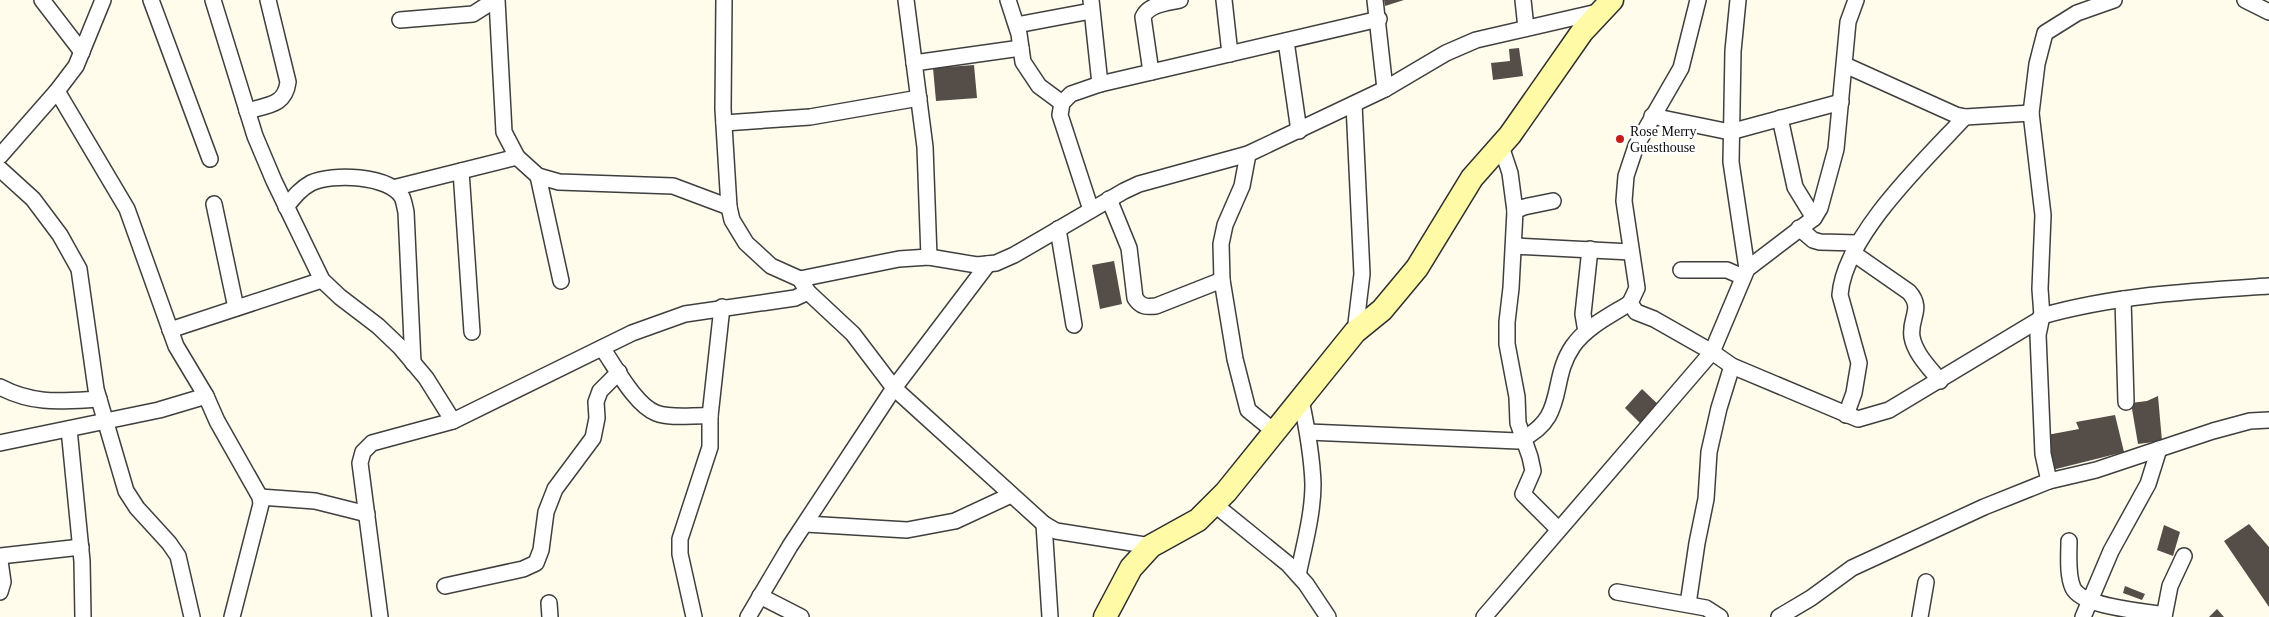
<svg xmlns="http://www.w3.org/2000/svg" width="2269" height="617" viewBox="0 0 2269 617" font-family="Georgia,serif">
<rect width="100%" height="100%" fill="#fffceb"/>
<g fill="#554e48">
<polygon points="1384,0 1404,0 1385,6"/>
<polygon points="1519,48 1523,76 1493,80 1491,63 1510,61 1509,49"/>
<polygon points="974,65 977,98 936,101 933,68"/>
<polygon points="1114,261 1122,304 1100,309 1092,265"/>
<polygon points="1642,389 1662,408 1645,428 1625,408"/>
<polygon points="2158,396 2162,441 2138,444 2131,403 2147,401"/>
<polygon points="2115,415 2124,452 2052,470 2047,435 2079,429 2076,422"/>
<polygon points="2249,524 2269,547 2269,607 2224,541"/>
<polygon points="2164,525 2180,532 2173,556 2157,550"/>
<polygon points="2125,586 2145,594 2142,600 2123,593"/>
<polygon points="2217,609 2224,617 2209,617"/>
</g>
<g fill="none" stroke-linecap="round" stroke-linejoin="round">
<defs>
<g id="street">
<polyline points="42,0 82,52"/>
<polyline points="151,0 210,159"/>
<polyline points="213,0 255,136 274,181 322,280 340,297 378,326 400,347 426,378 453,421"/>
<polyline points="497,0 504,132 517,157 538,176 559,182 673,186 729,207"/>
<polyline points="724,0 723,109 729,207 732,220 746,243 771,266 800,279 808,292 853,334 894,388 1044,524 1056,531 1151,546"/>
<polyline points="906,0 925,147 929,257"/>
<polyline points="1008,0 1019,34 1023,62 1039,86 1062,103"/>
<polyline points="1091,0 1100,84"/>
<polyline points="1224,0 1230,54"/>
<polyline points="1375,0 1385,89"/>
<polyline points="1523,0 1526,28"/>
<path d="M1698,0L1681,68L1636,146L1626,176L1624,201L1637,288L1630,303L1636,312L1654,319L1712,352L1732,366L1858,419L1889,410L2037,321L2042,316C2116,295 2193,291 2269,286"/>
<polyline points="1738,0 1733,51 1731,162 1747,269"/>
<polyline points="2245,0 2269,12"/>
<polyline points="400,20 473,14 495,0"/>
<polyline points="1017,25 1091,11"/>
<polyline points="1286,41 1299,131"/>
<polyline points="914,63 1021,48"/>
<polyline points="1845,65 1956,115 1965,117 2031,113"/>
<path d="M1151,72L1143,17C1149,4 1167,3 1180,0"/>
<polyline points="57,91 127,209 176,346 206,396 217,421 260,497 261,504 232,617"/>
<polyline points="1354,104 1362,274 1355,332"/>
<path d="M247,111C267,105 285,106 288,82L268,0"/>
<polyline points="1652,116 1730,132 1841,102"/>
<polyline points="1780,118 1795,187 1814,218"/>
<polyline points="724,123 810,117 919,98"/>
<polyline points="1501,146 1510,173 1515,211"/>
<polyline points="1248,154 1242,186 1225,225 1221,244 1222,280 1235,359 1248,410 1275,432"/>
<polyline points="0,156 57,91 76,66 103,0"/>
<polyline points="0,169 33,199 60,235 79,269 96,389 126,491 137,508 169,543 178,556 192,617"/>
<polyline points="461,171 472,332"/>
<polyline points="538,176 561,281"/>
<polyline points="393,188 517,157"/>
<path d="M1109,199L1129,248L1135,298C1141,307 1146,307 1156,306L1222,280"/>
<polyline points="1553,201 1524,207 1515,211 1511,288 1507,322 1507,344 1517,397 1518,423 1530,457 1533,471 1523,494 1558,529"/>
<polyline points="214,204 236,308"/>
<path d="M286,207C294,197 300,189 311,183C332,173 389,175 402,197C404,201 405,208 406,212L413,363"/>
<polyline points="1091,210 1060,115 1062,103 1071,94 1100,84 1379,19"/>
<polyline points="1799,228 1813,240 1820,242 1858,243"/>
<polyline points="1058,229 1074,325"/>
<polyline points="1514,246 1631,252"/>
<path d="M1853,253L1909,292C1924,309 1909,318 1912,337C1915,354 1930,368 1940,381"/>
<polyline points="1681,270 1727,270 1743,277"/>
<polyline points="800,279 899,259 929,257 977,265 996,263 1014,255 1124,191 1139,184 1248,154 1385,89 1446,53 1476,40 1602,11"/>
<polyline points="2123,299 2126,402"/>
<polyline points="170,330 322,280"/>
<polyline points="1586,332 1583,314 1590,249"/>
<path d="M602,348C615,366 635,405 656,413C672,419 693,415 710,416"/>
<path d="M0,387C34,405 62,401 99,399"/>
<path d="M1846,415L1854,393L1859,363L1840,295C1844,236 1926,159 1965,117"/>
<polyline points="69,429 82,561 83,617"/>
<path d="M1308,432L1518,441C1569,418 1548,382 1573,346C1586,327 1611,315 1630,303"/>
<polyline points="0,443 159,410 206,396"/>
<polyline points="2049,481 2043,454 2038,335 2042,316 2040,289 2043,215 2031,113 2037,64 2045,33 2077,13 2114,0"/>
<polyline points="260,497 315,501 367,514"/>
<polyline points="1214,504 1288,564 1306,584 1328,617"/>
<polyline points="806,524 907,530 955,521 1011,495"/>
<polyline points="1044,524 1050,617"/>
<path d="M2069,541C2069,555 2067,575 2073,588C2082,607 2143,611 2164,615"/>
<polyline points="0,556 81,547"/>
<polyline points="0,561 3,582 0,592"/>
<path d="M1298,575C1304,546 1313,514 1313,484C1312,455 1307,428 1301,400"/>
<polyline points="445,586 523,569 536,563 541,550 546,512 555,489 593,438 597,418 596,402 600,391 619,372"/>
<polyline points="1617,592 1706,608 1720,617"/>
<polyline points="760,596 801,617"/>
<polyline points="549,603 550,617"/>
<polyline points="1688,604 1697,543 1706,499 1709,452 1719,408 1732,366"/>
<polyline points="380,617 360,463 363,452 372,443 453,421 632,333 685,314 795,298 808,292"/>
<polyline points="694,617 680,554 680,539 710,447 710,416 722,307"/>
<polyline points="748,617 790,546 894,388 988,264"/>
<polyline points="1484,617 1712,352 1747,269 1814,218 1820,208 1836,149 1848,22 1856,0"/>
<polyline points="1779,617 1811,598 1852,568 1984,507 2049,481 2096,470 2213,431 2250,421 2269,420"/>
<polyline points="1920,617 1926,582"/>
<polyline points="2083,617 2111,551 2148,484 2159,449"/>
<polyline points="2164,617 2170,586 2184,556"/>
</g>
<polyline id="secondary" points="1105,617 1131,568 1151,546 1198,520 1226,492 1355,332 1382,310 1417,268 1472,178 1510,135 1582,32 1612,0"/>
</defs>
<use href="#street" stroke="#3f3f3f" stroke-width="18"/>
<use href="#secondary" stroke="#2e2e2e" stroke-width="25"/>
<use href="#street" stroke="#fff" stroke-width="15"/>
<use href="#secondary" stroke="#fffaa6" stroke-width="22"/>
</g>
<circle fill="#c61d1a" stroke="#fff" stroke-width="2" cx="1620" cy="139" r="5"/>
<g text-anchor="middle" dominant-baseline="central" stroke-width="5" stroke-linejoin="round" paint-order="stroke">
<g font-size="14" fill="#0c0c0c" stroke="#fff" text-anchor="start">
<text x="1630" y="131">Rose Merry<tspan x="1630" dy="16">Guesthouse</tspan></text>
</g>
</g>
</svg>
